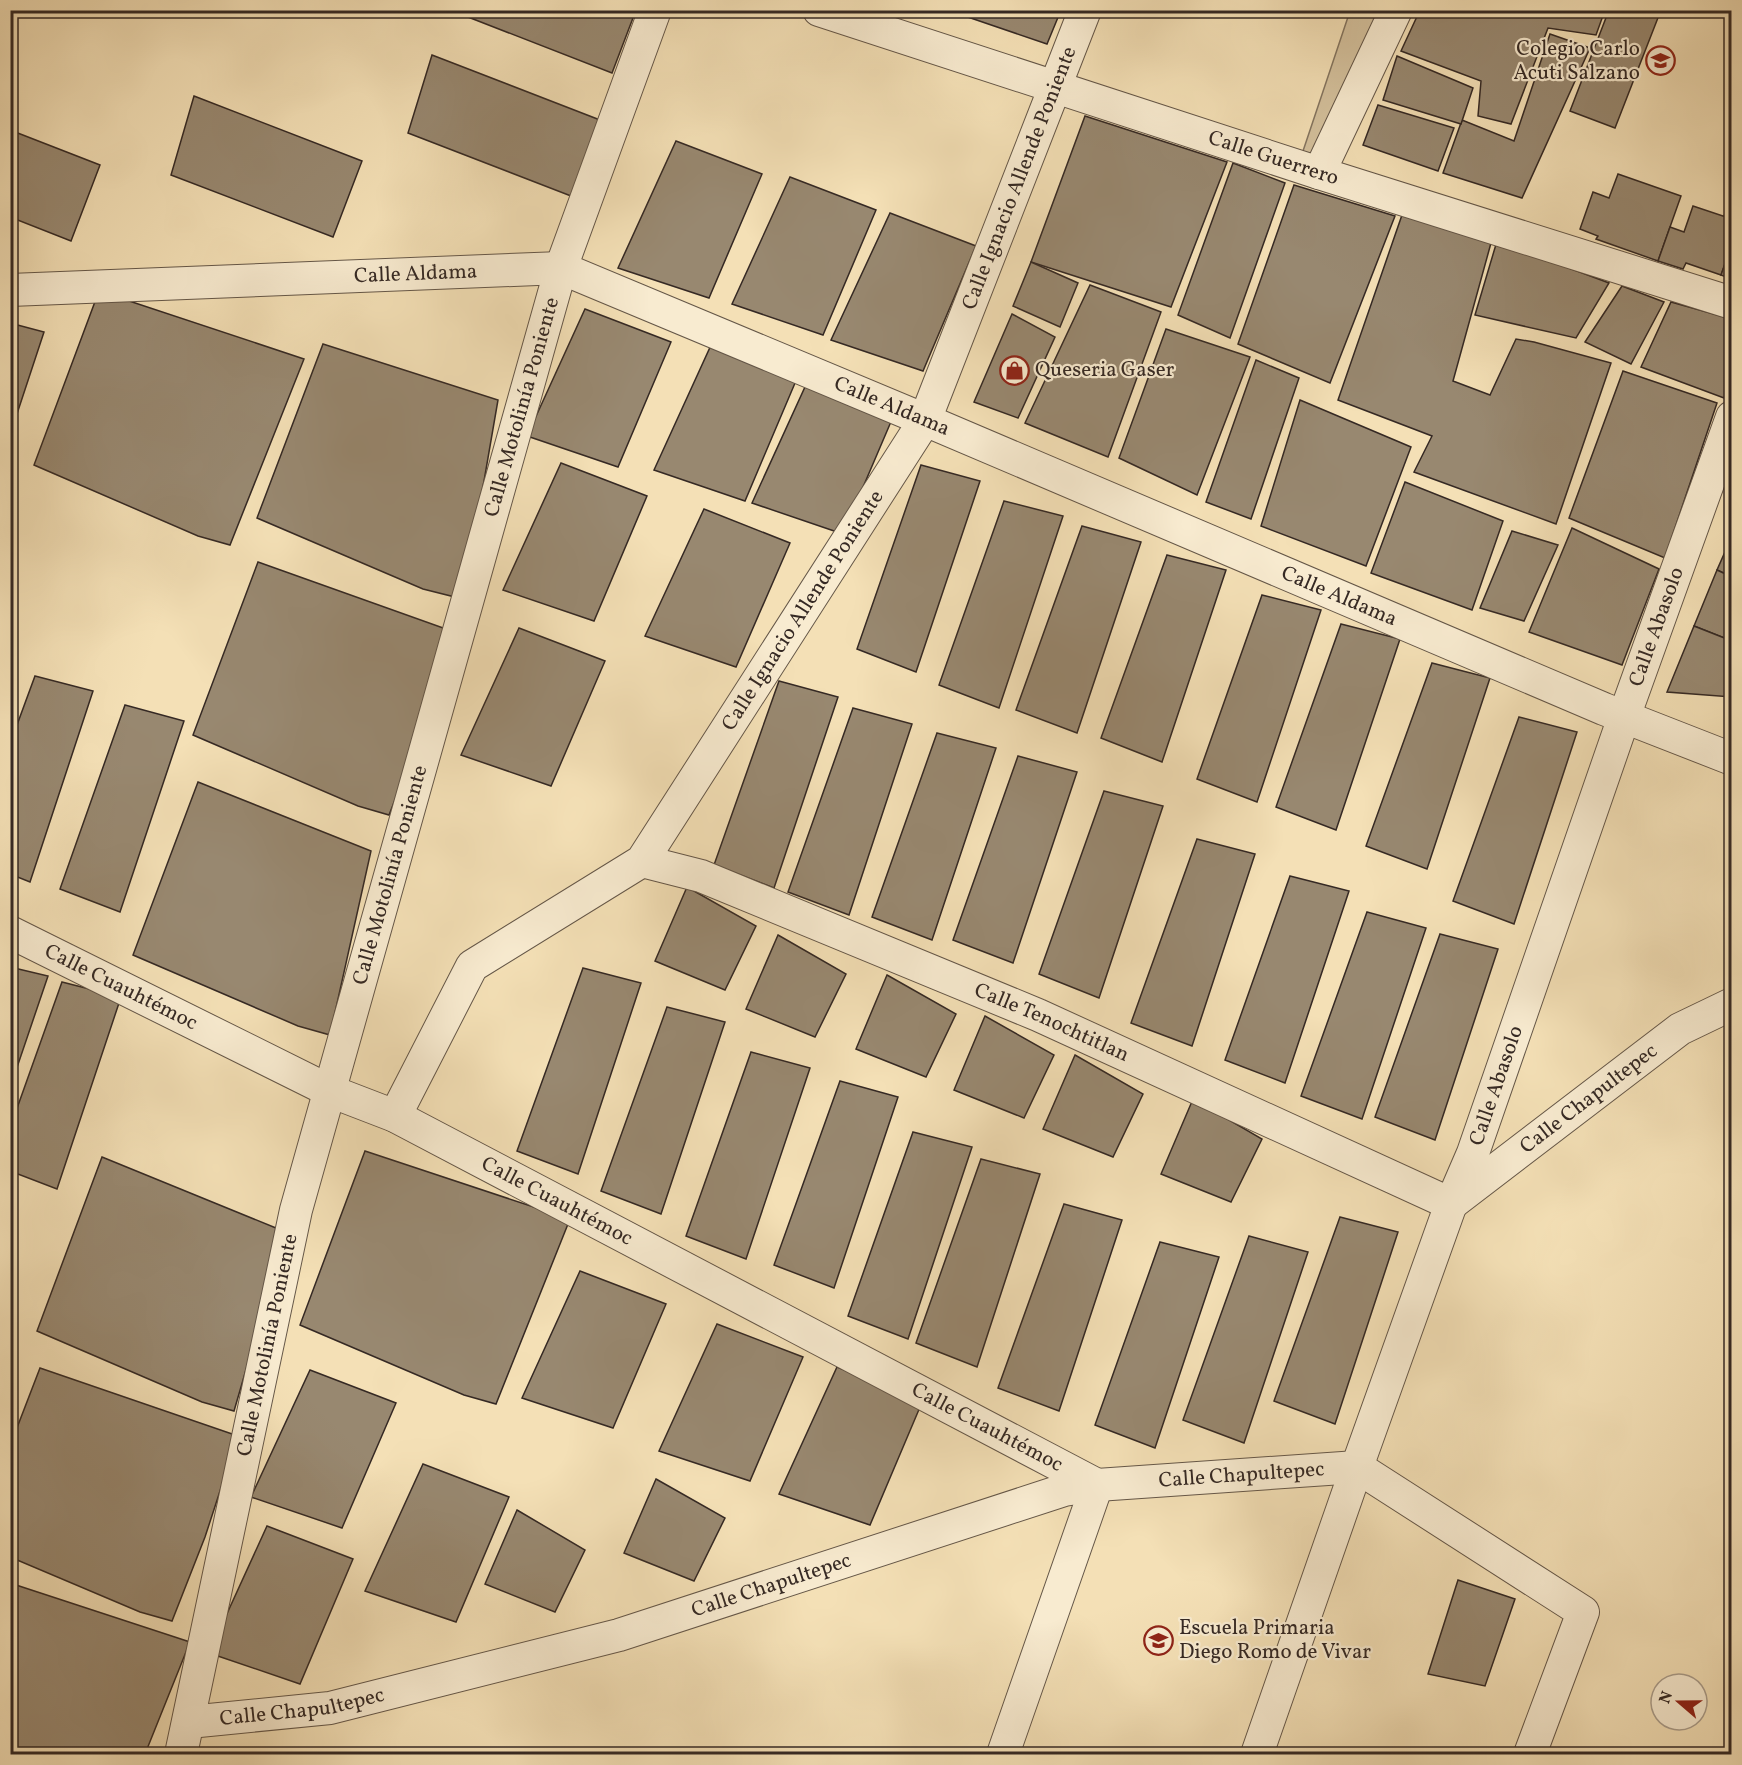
<svg xmlns="http://www.w3.org/2000/svg" width="1742" height="1765" viewBox="0 0 1742 1765" font-family="Vollkorn,serif">
<rect width="100%" height="100%" fill="#f4e0b6"/>
<filter id="stains"><feTurbulence type="fractalNoise" baseFrequency=".00333" numOctaves="4"/><feColorMatrix values="0 0 0 0 .2 0 0 0 0 .09 0 0 0 0 .02 0 0 0 .5 -.17"/></filter>
<radialGradient id="worn" r=".72"><stop offset=".6" stop-color="#630" stop-opacity="0"/><stop offset="1" stop-color="#630" stop-opacity=".3"/></radialGradient>
<polygon fill="#d4c19d" stroke="#847560" stroke-width="1.5" points="1350,11 1383,11 1320,160 1302,154"/>
<g fill="#988870" stroke="#352924" stroke-width="1.5">
<polygon points="450,10 636,10 612,73"/>
<polygon points="957,10 1061,10 1047,44 956,13"/>
<polygon points="1420,10 1605,10 1596,35 1548,28 1511,124 1478,116 1481,81 1401,51"/>
<polygon points="1609,10 1661,10 1615,128 1570,111"/>
<polygon points="1550,34 1590,48 1522,198 1443,173 1462,120 1514,141"/>
<polygon points="432,55 600,120 571,196 408,133"/>
<polygon points="1397,56 1473,88 1461,124 1383,100"/>
<polygon points="194,96 362,161 333,237 171,175"/>
<polygon points="1378,105 1454,128 1438,171 1363,145"/>
<polygon points="1085,116 1227,162 1171,307 1031,262"/>
<polygon points="10,130 100,165 71,241 10,217"/>
<polygon points="676,141 762,174 709,298 618,268"/>
<polygon points="1233,163 1285,183 1230,338 1178,315"/>
<polygon points="1618,174 1681,196 1658,261 1596,239 1598,236 1580,229 1593,192 1609,198"/>
<polygon points="790,177 876,210 823,335 732,304"/>
<polygon points="1294,185 1395,216 1330,383 1238,344"/>
<polygon points="1732,195 1732,219 1724,216"/>
<polygon points="1693,206 1732,219 1732,244 1721,275 1686,263 1683,269 1658,261 1670,227 1684,232"/>
<polygon points="890,213 976,246 923,371 831,340"/>
<polygon points="1402,215 1491,243 1453,381 1490,395 1516,339 1534,342 1611,363 1556,524 1414,472 1432,436 1338,400"/>
<polygon points="1497,241 1609,283 1576,338 1475,315"/>
<polygon points="1732,244 1732,279 1721,275"/>
<polygon points="1031,262 1078,283 1060,327 1013,306"/>
<polygon points="1090,285 1161,312 1108,457 1025,423"/>
<polygon points="1622,286 1664,302 1631,364 1585,342"/>
<polygon points="99,291 304,359 230,545 198,536 34,465"/>
<polygon points="1671,302 1732,319 1732,370 1724,398 1641,367"/>
<polygon points="585,309 671,342 618,467 527,436"/>
<polygon points="1012,314 1055,337 1018,418 974,402"/>
<polygon points="10,323 44,332 10,435"/>
<polygon points="1166,329 1250,357 1197,495 1119,458"/>
<polygon points="712,343 798,376 745,501 654,470"/>
<polygon points="323,344 498,400 479,510 455,597 423,589 257,518"/>
<polygon points="1256,360 1299,378 1251,519 1206,502"/>
<polygon points="1623,371 1717,403 1665,558 1569,518"/>
<polygon points="810,376 896,410 843,534 752,503"/>
<polygon points="1300,400 1411,447 1366,566 1261,526"/>
<polygon points="561,463 647,496 594,621 503,590"/>
<polygon points="921,465 980,481 916,672 857,649"/>
<polygon points="1405,482 1503,521 1472,610 1371,573"/>
<polygon points="1004,501 1063,516 999,708 939,685"/>
<polygon points="704,509 790,543 736,667 645,636"/>
<polygon points="1082,526 1141,542 1077,733 1016,710"/>
<polygon points="1572,528 1659,569 1622,665 1529,632"/>
<polygon points="1512,531 1558,545 1524,621 1480,608"/>
<polygon points="1732,536 1732,577 1717,570"/>
<polygon points="1167,555 1226,570 1162,762 1101,738"/>
<polygon points="258,562 446,629 422,732 389,815 358,806 193,735"/>
<polygon points="1717,570 1732,577 1732,641 1694,626"/>
<polygon points="1262,595 1321,610 1257,802 1197,779"/>
<polygon points="1341,624 1400,639 1336,830 1276,807"/>
<polygon points="1694,626 1732,641 1732,697 1667,692"/>
<polygon points="519,628 605,661 551,786 461,755"/>
<polygon points="1432,663 1490,678 1427,869 1366,846"/>
<polygon points="10,670 16,671 10,689"/>
<polygon points="35,676 93,691 30,882 10,874 10,744"/>
<polygon points="779,681 838,697 774,888 714,865"/>
<polygon points="125,705 184,721 120,912 60,889"/>
<polygon points="853,708 912,724 849,915 788,892"/>
<polygon points="1519,717 1577,732 1514,924 1453,901"/>
<polygon points="937,733 996,748 932,940 872,917"/>
<polygon points="1018,756 1077,772 1013,963 953,940"/>
<polygon points="198,782 371,851 330,1035 298,1026 133,955"/>
<polygon points="1104,791 1163,806 1099,998 1039,974"/>
<polygon points="1197,839 1255,854 1192,1046 1131,1023"/>
<polygon points="1290,876 1349,891 1285,1083 1225,1060"/>
<polygon points="687,887 756,926 725,990 655,961"/>
<polygon points="1367,912 1426,928 1362,1119 1301,1096"/>
<polygon points="1440,934 1498,949 1435,1140 1375,1117"/>
<polygon points="778,935 846,974 815,1037 746,1009"/>
<polygon points="10,967 48,976 10,1088"/>
<polygon points="583,968 641,983 578,1174 517,1151"/>
<polygon points="887,975 956,1014 926,1077 856,1049"/>
<polygon points="62,982 121,997 57,1189 10,1171 10,1128"/>
<polygon points="667,1007 725,1022 661,1214 601,1191"/>
<polygon points="985,1016 1054,1055 1024,1118 954,1090"/>
<polygon points="751,1052 810,1068 746,1259 686,1236"/>
<polygon points="1075,1055 1143,1094 1113,1157 1043,1129"/>
<polygon points="840,1081 898,1097 834,1288 774,1265"/>
<polygon points="1193,1099 1262,1139 1231,1202 1161,1174"/>
<polygon points="913,1132 972,1147 908,1339 848,1316"/>
<polygon points="365,1151 570,1219 496,1404 464,1395 300,1325"/>
<polygon points="102,1157 276,1228 259,1325 234,1411 202,1402 37,1331"/>
<polygon points="981,1159 1040,1174 977,1367 916,1343"/>
<polygon points="1064,1204 1122,1220 1059,1411 998,1388"/>
<polygon points="1340,1217 1398,1232 1335,1424 1274,1401"/>
<polygon points="1249,1236 1308,1252 1244,1443 1183,1420"/>
<polygon points="1160,1242 1219,1257 1155,1448 1095,1425"/>
<polygon points="580,1271 666,1304 613,1428 522,1398"/>
<polygon points="717,1324 803,1357 750,1481 659,1451"/>
<polygon points="837,1367 923,1400 870,1525 779,1494"/>
<polygon points="40,1368 238,1436 205,1537 172,1621 140,1612 10,1557 10,1446"/>
<polygon points="310,1370 396,1403 342,1528 251,1497"/>
<polygon points="423,1464 509,1497 456,1622 365,1591"/>
<polygon points="656,1479 725,1518 694,1581 624,1553"/>
<polygon points="517,1510 585,1550 555,1612 485,1584"/>
<polygon points="267,1526 353,1559 300,1684 209,1653"/>
<polygon points="1458,1580 1515,1599 1485,1686 1428,1674"/>
<polygon points="10,1583 190,1642 145,1754 10,1754"/>
</g>
<g fill="none" stroke-linecap="round" stroke-linejoin="round">
<defs>
<g id="street">
<path id="s1" d="M819,10L1319,173L1732,303"/>
<polyline points="1319,173 1396,10"/>
<path id="s2" d="M10,290L561,268L925,420L1604,709L1732,759"/>
<path id="s3" d="M642,861L701,876L1038,1015L1451,1204L1680,1029L1732,1004"/>
<path id="s4" d="M10,932L330,1091L395,1116L1097,1485L1003,1754"/>
<path id="s5" d="M395,1116L472,966L642,861L925,420L1085,10"/>
<path id="s6" d="M189,1722L330,1708L619,1635L1064,1490L1097,1485L1357,1467L1583,1612L1530,1754"/>
<path id="s7" d="M181,1754L296,1210L561,268L655,10"/>
<path id="s8" d="M1257,1754L1357,1467L1451,1204L1473,1153L1624,717L1732,417"/>
</g>
</defs>
<use href="#street" stroke="#655748" stroke-width="34"/>
<use href="#street" stroke="#f8ebd0" stroke-width="32"/>
</g>
<defs>
<symbol id="university-ring" viewBox="-11 -11 22 22"><circle r="9.5" fill="#f8ebd0" stroke="#8f2418" stroke-width="1.5"/><path d="M0-5L7-2L0 1L-7-2ZM-4 1L0 2.5L4 1V4Q0 6-4 4Z" fill="#8f2418"/></symbol>
<symbol id="shop-ring" viewBox="-11 -11 22 22"><circle r="9.5" fill="#f8ebd0" stroke="#8f2418" stroke-width="1.5"/><path d="M-5-2.5h2.3a2.7 3.5 0 0 1 5.4 0H5L5.5 6h-11ZM-1.5-2.5h3a1.5 2.3 0 0 0-3 0Z" fill="#8f2418"/></symbol>
<symbol id="school-ring" viewBox="-11 -11 22 22"><circle r="9.5" fill="#f8ebd0" stroke="#8f2418" stroke-width="1.5"/><path d="M0-5L7-2L0 1L-7-2ZM-4 1L0 2.5L4 1V4Q0 6-4 4Z" fill="#8f2418"/></symbol>
</defs>
<g fill-rule="evenodd">
<use href="#university-ring" x="1644" y="44" width="33" height="33"/>
<use href="#shop-ring" x="998" y="354" width="33" height="33"/>
<use href="#school-ring" x="1142" y="1624" width="33" height="33"/>
</g>
<g text-anchor="middle" dominant-baseline="central" stroke-width="4.5" stroke-linejoin="round" paint-order="stroke">
<g font-size="21" fill="#352924" stroke="#f8ebd0" text-anchor="start">
<text x="1640" y="49" text-anchor="end">Colegio Carlo<tspan x="1640" dy="24">Acuti Salzano</tspan></text>
<text x="1035" y="370">Queseria Gaser</text>
<text x="1179" y="1628">Escuela Primaria<tspan x="1179" dy="24">Diego Romo de Vivar</tspan></text>
</g>
<g font-size="21" fill="#352924" stroke="#f8ebd0">
<text stroke="none"><textPath href="#s1" startOffset="478">Calle Guerrero</textPath></text>
<text stroke="none"><textPath href="#s5" startOffset="1152">Calle Ignacio Allende Poniente</textPath></text>
<text stroke="none"><textPath href="#s2" startOffset="406">Calle Aldama</textPath></text>
<text stroke="none"><textPath href="#s2" startOffset="910">Calle Aldama</textPath></text>
<text stroke="none"><textPath href="#s7" startOffset="1390">Calle Motolinía Poniente</textPath></text>
<text stroke="none"><textPath href="#s2" startOffset="1396">Calle Aldama</textPath></text>
<text stroke="none"><textPath href="#s5" startOffset="666">Calle Ignacio Allende Poniente</textPath></text>
<text stroke="none"><textPath href="#s8" startOffset="1196">Calle Abasolo</textPath></text>
<text stroke="none"><textPath href="#s7" startOffset="904">Calle Motolinía Poniente</textPath></text>
<text stroke="none"><textPath href="#s4" startOffset="124">Calle Cuauhtémoc</textPath></text>
<text stroke="none"><textPath href="#s3" startOffset="441">Calle Tenochtitlan</textPath></text>
<text stroke="none"><textPath href="#s8" startOffset="710">Calle Abasolo</textPath></text>
<text stroke="none"><textPath href="#s3" startOffset="1053">Calle Chapultepec</textPath></text>
<text stroke="none"><textPath href="#s4" startOffset="610">Calle Cuauhtémoc</textPath></text>
<text stroke="none"><textPath href="#s7" startOffset="418">Calle Motolinía Poniente</textPath></text>
<text stroke="none"><textPath href="#s4" startOffset="1096">Calle Cuauhtémoc</textPath></text>
<text stroke="none"><textPath href="#s6" startOffset="1086">Calle Chapultepec</textPath></text>
<text stroke="none"><textPath href="#s6" startOffset="600">Calle Chapultepec</textPath></text>
<text stroke="none"><textPath href="#s6" startOffset="114">Calle Chapultepec</textPath></text>
</g>
</g>
<rect width="1742" height="1765" fill="none" stroke="#f4e0b6" stroke-width="36"/>
<rect x="12" y="12" width="1718" height="1741" fill="none" stroke="#352924" stroke-width="3"/>
<rect x="18" y="18" width="1706" height="1729" fill="none" stroke="#352924" stroke-width="1.5"/>
<g transform="translate(1679 1702) rotate(290)"><circle r="28" fill="#f8ebd0" stroke="#aa9d8b" stroke-width="1.5"/>
<path d="M0-4.5L10 22L0 15L-10 22Z" fill="#8f2418"/>
<text y="-9" font-size="16" font-weight="bold" text-anchor="middle" fill="#352924">N</text>
</g>
<rect width="100%" height="100%" filter="url(#stains)"/>
<rect width="100%" height="100%" fill="url(#worn)"/>
</svg>
